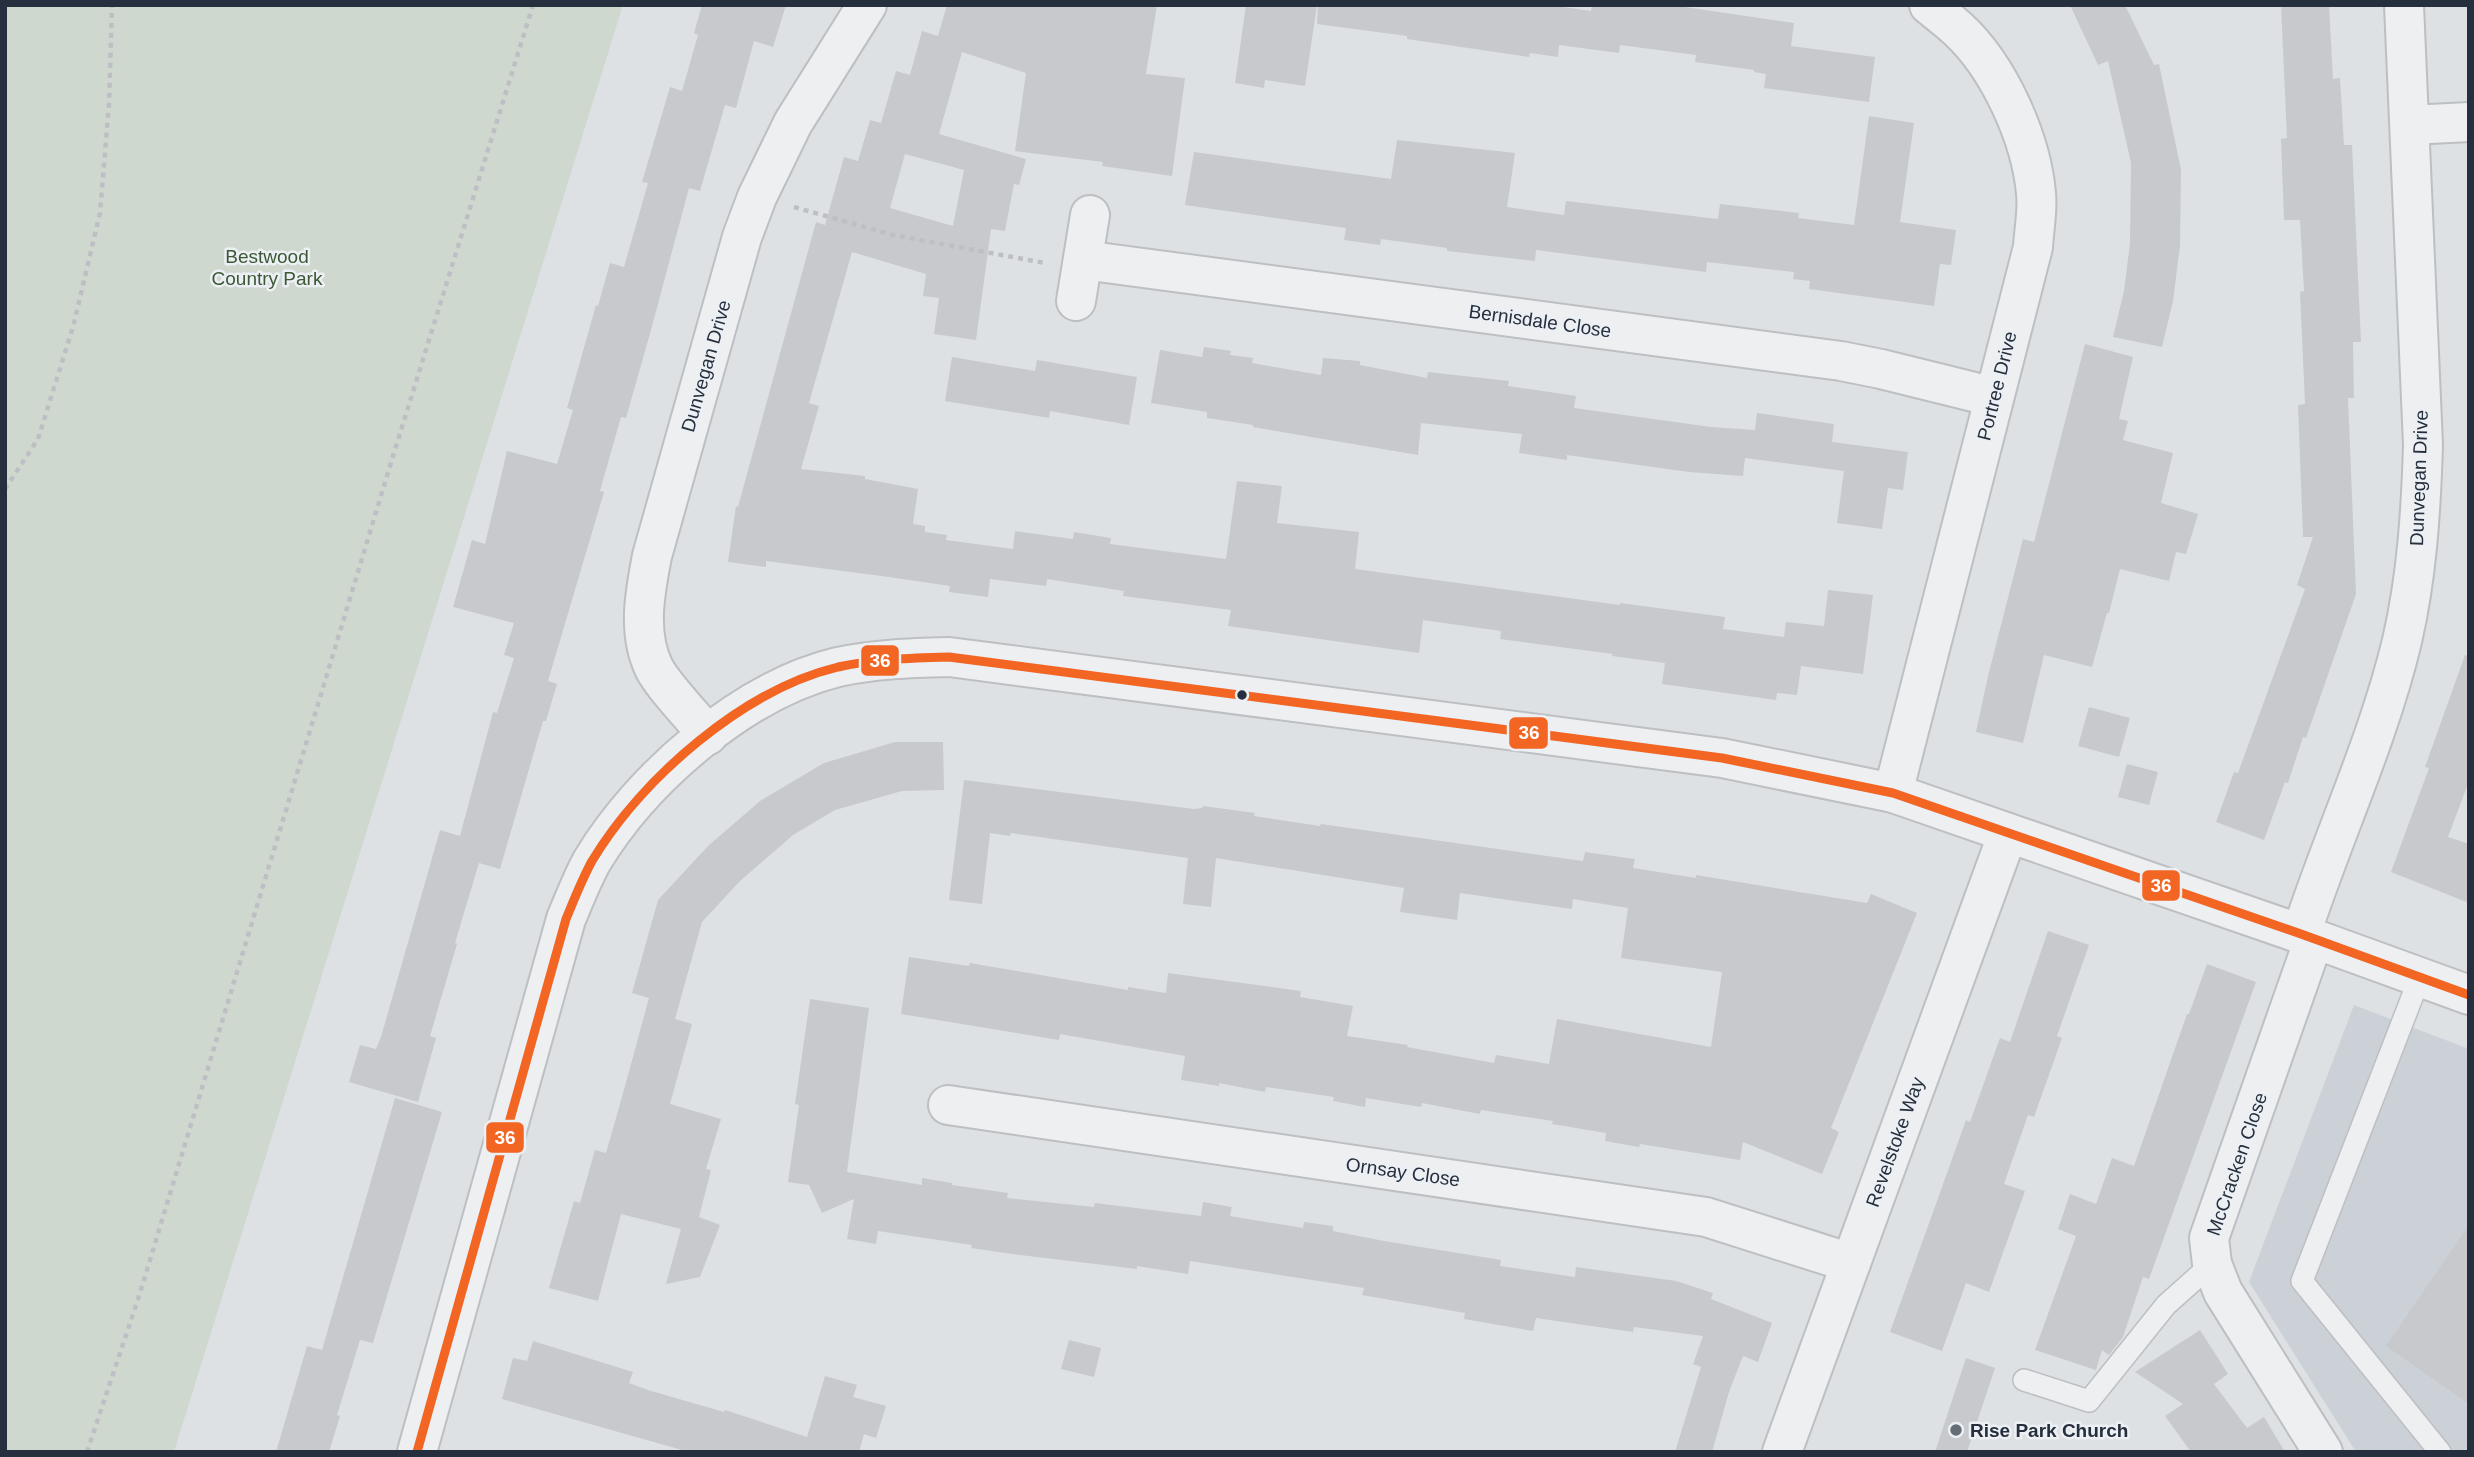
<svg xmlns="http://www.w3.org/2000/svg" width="2474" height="1457" viewBox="0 0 2474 1457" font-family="Helvetica,sans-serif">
<rect width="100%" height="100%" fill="#dee1e4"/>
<polygon fill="#ccd1d7" points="2354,1005 2469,1049 2469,1452 2356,1452 2249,1282"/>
<polygon fill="#cfd8cf" points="5,5 623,5 174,1452 5,1452"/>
<g fill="#c7c9cc" fill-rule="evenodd">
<polygon points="702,5 786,5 773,47 754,41 736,108 725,105 700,191 689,188 651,330 626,418 621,417 600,491 604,492 548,681 557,684 546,721 543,721 500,869 479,863 455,943 457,944 430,1036 436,1038 418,1102 349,1082 360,1045 376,1049 381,1037 440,830 460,836 493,712 497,713 514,658 504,655 514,623 453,607 472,540 485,544 507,451 557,464 573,410 567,408 596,305 598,306 610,263 624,267 648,183 642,182 670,87 682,91 698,35 694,33"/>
<path d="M947,5H1157L1146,74L1185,78L1172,176L1102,166L1103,162L1015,151L1026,73L962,52L939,134L1026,159L1019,185L1014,184L1005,231L991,229L976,340L934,334L939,298L923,296L926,274L852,252L809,403L819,406L801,469L865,476V479L918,489L913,524L925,526V532L947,535L946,540L1013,549L1015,531L1073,539L1074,532L1111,538L1110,544L1226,559L1237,481L1282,486L1277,523L1359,532L1355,569L1620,605V603L1725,617L1723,629L1784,637L1786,622L1824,626L1828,590L1873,595L1863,674L1801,666L1797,695L1777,693L1776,700L1662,684L1665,663L1612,656L1613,654L1500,639L1501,631L1423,620L1419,653L1228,626L1231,610L1123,596L1124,591L1047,579L1046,586L990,579L988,597L949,592L950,586L889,577L766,561V567L728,562L736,506L738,507L816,222L825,225L844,157L858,161L870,120L881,123L896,71L910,75L922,31L938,36ZM905,154L964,170L953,226L890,208Z"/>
<polygon points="1246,5 1317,5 1305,86 1265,80 1264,88 1235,83"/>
<polygon points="1318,5 1550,5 1591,11 1592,5 1671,5 1794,23 1791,46 1875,57 1869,102 1764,88 1766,74 1754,72 1754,70 1695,62 1696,55 1620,45 1619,53 1559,45 1558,57 1530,53 1529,57 1407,39 1407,36 1317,24"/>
<polygon points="2070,5 2125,5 2154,65 2159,64 2181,170 2180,246 2173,301 2162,347 2113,337 2124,291 2130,243 2131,163 2108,61 2098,65"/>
<polygon points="2281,5 2329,5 2333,79 2340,78 2344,145 2352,145 2361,342 2353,342 2354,398 2348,398 2356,594 2306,738 2303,737 2288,783 2285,782 2264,840 2216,822 2234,772 2238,773 2305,589 2297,585 2313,537 2303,537 2298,405 2305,404 2300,292 2304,291 2300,220 2284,220 2281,139 2287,138"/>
<polygon points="1869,116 1914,123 1900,222 1956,230 1951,265 1940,264 1934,306 1809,289 1810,281 1793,279 1794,272 1707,262 1706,272 1536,250 1535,261 1447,251 1447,248 1381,239 1380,245 1344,240 1346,228 1185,205 1194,152 1391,179 1397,140 1515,153 1507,207 1564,215 1566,201 1718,219 1720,204 1799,213 1798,218 1854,225"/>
<polygon points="2085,344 2133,357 2119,419 2128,421 2123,440 2173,453 2161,503 2198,514 2186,554 2176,552 2169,581 2120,569 2109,613 2107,613 2092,667 2044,655 2023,743 1976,732 1988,676 2023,539 2034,542"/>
<polygon points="1204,347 1231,351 1230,355 1253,358 1252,363 1321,375 1323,358 1360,361 1360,365 1427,378 1428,372 1509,381 1508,386 1576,396 1574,408 1711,427 1755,430 1757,413 1834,424 1832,442 1908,452 1903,490 1888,488 1882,529 1837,523 1844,471 1745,458 1743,476 1689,472 1567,455 1567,460 1519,453 1522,434 1421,423 1418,455 1253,427 1253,425 1207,418 1207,412 1151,403 1160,350 1202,357"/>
<polygon points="952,357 1035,371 1037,360 1137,377 1129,425 1050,411 1049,418 945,401"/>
<polygon points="2465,655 2469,656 2469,781 2448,837 2469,844 2469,903 2391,872 2429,768 2425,767"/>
<polygon points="2089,707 2130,718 2119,757 2078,746"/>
<polygon points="895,742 943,742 944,790 902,791 835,810 793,835 740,881 702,922 675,1019 692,1024 670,1104 721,1119 706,1169 711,1170 699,1217 720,1225 700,1277 666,1284 681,1229 621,1214 598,1301 549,1288 574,1201 580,1203 595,1150 606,1153 622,1097 649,998 632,993 658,900 708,846 760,801 824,763"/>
<polygon points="2127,764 2158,772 2149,805 2118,797"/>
<polygon points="964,780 1194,809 1202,808 1203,806 1255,813 1254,816 1320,826 1321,824 1583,861 1585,852 1635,859 1633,868 1696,878 1696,875 1867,903 1871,894 1917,913 1831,1128 1839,1132 1822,1174 1743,1142 1740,1160 1640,1144 1639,1147 1605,1141 1606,1133 1552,1124 1553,1121 1481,1110 1480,1114 1422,1103 1421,1107 1366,1098 1365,1107 1333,1101 1334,1097 1266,1087 1265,1092 1219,1083 1219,1086 1181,1080 1185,1056 1060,1034 1059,1040 901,1014 909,957 969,966 970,963 1128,990 1128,987 1166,993 1168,973 1301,991 1300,997 1353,1006 1347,1036 1408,1045 1407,1047 1494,1063 1496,1055 1549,1064 1557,1019 1711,1047 1722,972 1621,958 1628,908 1573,899 1572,909 1460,893 1457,920 1400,912 1404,888 1216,858 1211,907 1183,904 1188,858 1011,833 1010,836 990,833 982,904 949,900"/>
<polygon points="2048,931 2089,945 2057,1036 2062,1038 2034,1117 2028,1115 2004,1184 2025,1191 1989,1292 1966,1283 1942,1351 1890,1332 1966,1120 1970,1122 2000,1038 2010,1042"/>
<polygon points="2207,964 2256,982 2149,1279 2143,1277 2123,1337 2109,1355 2102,1350 2096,1370 2035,1350 2076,1236 2058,1229 2070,1194 2096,1204 2112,1158 2134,1166 2187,1014 2189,1014"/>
<polygon points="810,999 869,1008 847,1172 922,1185 922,1178 952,1183 952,1185 1008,1193 1007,1198 1094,1207 1095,1203 1201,1216 1203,1202 1232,1207 1230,1216 1303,1228 1304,1222 1333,1226 1333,1231 1384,1241 1501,1260 1500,1266 1575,1277 1576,1267 1676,1281 1713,1293 1711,1299 1772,1323 1758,1362 1743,1356 1729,1392 1712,1452 1675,1452 1701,1367 1693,1364 1703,1336 1634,1327 1633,1332 1536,1318 1533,1331 1464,1319 1465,1313 1362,1295 1364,1288 1190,1261 1188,1274 1137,1266 1137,1269 1012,1254 971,1248 972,1245 878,1231 876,1244 847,1239 854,1199 822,1213 809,1185 788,1182 799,1105 795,1104"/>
<polygon points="395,1098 442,1112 373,1343 360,1340 337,1415 340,1416 329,1452 276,1452 307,1346 322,1350"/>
<polygon points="2469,1225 2469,1404 2386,1346"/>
<polygon points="2200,1330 2228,1374 2214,1384 2247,1428 2264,1417 2285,1452 2191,1452 2165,1416 2183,1404 2135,1372"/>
<polygon points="1069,1340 1101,1348 1094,1377 1061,1369"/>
<polygon points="533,1341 633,1372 629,1383 648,1390 724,1412 725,1410 807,1437 825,1376 857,1385 853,1397 886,1406 876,1438 864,1434 859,1452 689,1452 502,1399 513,1358 527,1361"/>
<polygon points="1966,1358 1995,1368 1967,1452 1935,1452"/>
</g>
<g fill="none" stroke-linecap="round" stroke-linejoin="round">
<defs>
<g id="lane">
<polyline points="2420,977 2302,1281 2440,1452"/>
<polyline points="2024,1380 2089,1401 2166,1305 2212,1264"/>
</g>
<g id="street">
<polyline points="2410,125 2469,122"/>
<polyline points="1083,260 1841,361 1881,369 1994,397"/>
<polyline points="1076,301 1090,215"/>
<path d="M708,735C694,718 663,686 654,668C637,633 645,592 652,556L742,237L757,197L793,123L867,5"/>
<path d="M1893,793L2033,247C2034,229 2038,210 2036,193C2031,138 1999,67 1958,29C1949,21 1939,13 1929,5"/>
<path d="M2301,934C2333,836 2378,741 2402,641C2417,576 2421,511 2423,445L2404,5"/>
<polyline points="2314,939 2209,1238 2212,1264 2223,1292 2323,1452"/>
<polyline points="948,1105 1706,1217 1851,1263"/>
<path d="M417,1452L566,919C574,900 582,879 592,861C642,778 743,690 838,667C875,659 911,658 949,657L1722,758L1893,793L2301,934L2469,995"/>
<polyline points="1782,1452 2008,833"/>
</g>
</defs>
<use href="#lane" stroke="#bdbfc2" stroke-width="24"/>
<use href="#street" stroke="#bdbfc2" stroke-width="42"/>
<g stroke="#bebfc4" stroke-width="4.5" stroke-dasharray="5 5" stroke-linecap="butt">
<polyline points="794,207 893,235 1045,263"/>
<polyline points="5,489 38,439 73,327 100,213 109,104 112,5"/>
<polyline points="87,1452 140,1293 393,456 533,5"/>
</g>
<use href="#lane" stroke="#eeeff1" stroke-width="21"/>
<use href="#street" stroke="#eeeff1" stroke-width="38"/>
<defs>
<path id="bus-1" d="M417,1452L566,919C574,900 582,879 592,861C642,778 743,690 838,667C875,659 911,658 949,657L1722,758L1893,793L2301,934L2469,995"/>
</defs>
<use href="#bus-1" stroke="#ecf0f4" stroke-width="14"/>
<use href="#bus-1" stroke="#f26522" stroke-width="9"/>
</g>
<circle fill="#262f3d" stroke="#ecf0f4" stroke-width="2.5" cx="1242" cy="695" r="6"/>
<circle fill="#666d77" stroke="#ecf0f4" stroke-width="2.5" cx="1956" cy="1430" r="7"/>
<g text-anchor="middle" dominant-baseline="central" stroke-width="5" stroke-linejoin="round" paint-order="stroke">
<g font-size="19" fill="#3c5834" stroke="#ecf0f4">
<text x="267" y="256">Bestwood<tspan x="267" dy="22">Country Park</tspan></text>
</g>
<g font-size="19" fill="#262f3d" stroke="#ecf0f4">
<text transform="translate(1540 321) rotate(8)">Bernisdale Close</text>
<text transform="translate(706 366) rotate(-74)">Dunvegan Drive</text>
<text transform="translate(1997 386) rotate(-76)">Portree Drive</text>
<text transform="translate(2419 478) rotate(-88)">Dunvegan Drive</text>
<text transform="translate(1895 1142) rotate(-70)">Revelstoke Way</text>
<text transform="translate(2237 1164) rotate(-71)">McCracken Close</text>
<text transform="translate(1403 1172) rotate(8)">Ornsay Close</text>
</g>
<g font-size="19" font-weight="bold" fill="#262f3d" stroke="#ecf0f4" text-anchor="start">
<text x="1970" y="1430">Rise Park Church</text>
</g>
</g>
<g stroke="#ecf0f4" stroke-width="2.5">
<rect x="860" y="644" width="40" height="33" rx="7" fill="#f26522"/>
<rect x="1508" y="716" width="41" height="34" rx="7" fill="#f26522"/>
<rect x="2141" y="869" width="40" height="33" rx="7" fill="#f26522"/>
<rect x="485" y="1121" width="40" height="33" rx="7" fill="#f26522"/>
</g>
<g font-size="19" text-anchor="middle" font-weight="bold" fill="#fff">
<text x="880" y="667">36</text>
<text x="1529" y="739">36</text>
<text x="2161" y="892">36</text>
<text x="505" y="1144">36</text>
</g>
<rect width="2474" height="1457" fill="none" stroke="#262f3d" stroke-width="14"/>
</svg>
